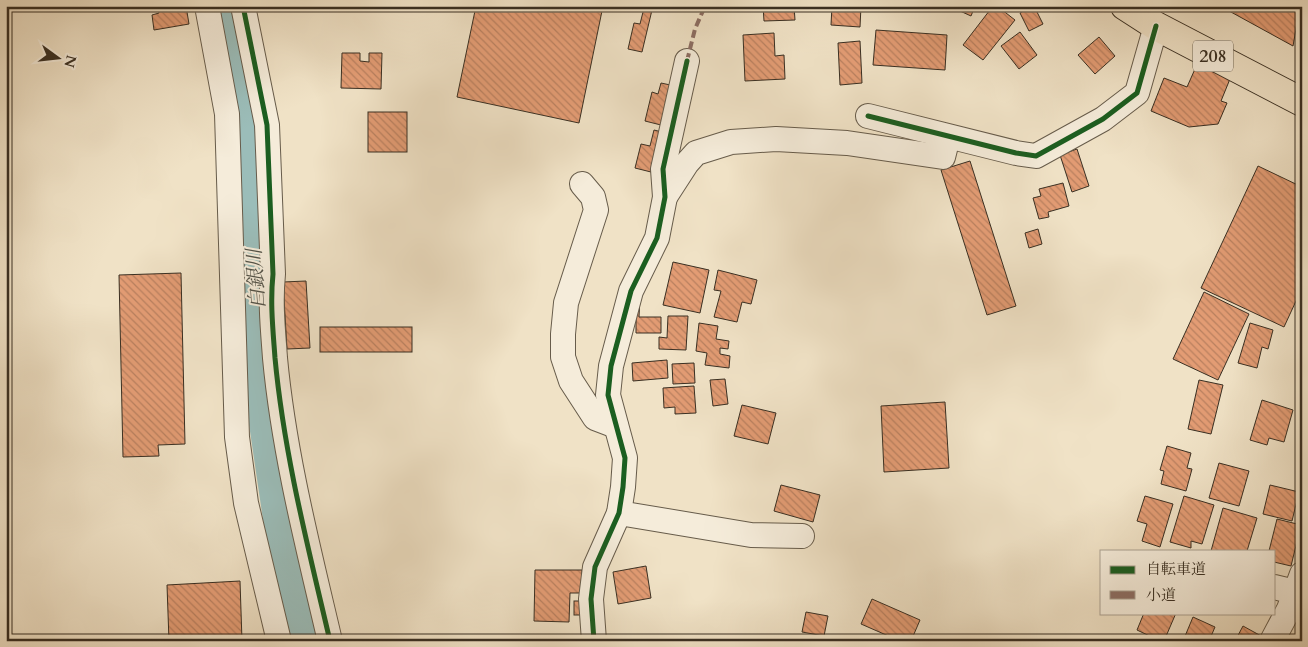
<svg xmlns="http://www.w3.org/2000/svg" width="1308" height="647" viewBox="0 0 1308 647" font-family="Cardo,'Noto Serif JP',serif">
<defs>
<pattern id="building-back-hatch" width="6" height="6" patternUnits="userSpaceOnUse" patternTransform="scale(1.25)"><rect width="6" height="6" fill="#e39c74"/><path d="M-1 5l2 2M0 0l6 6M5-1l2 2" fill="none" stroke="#b9805f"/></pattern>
</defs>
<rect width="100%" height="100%" fill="#f0e2c6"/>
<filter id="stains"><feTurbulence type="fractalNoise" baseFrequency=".004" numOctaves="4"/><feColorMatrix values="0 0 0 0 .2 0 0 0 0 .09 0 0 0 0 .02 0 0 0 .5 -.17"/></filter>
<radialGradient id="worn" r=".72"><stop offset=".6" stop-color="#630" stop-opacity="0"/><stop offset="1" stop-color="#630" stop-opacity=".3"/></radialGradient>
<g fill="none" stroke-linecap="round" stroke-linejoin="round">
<polyline stroke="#9bbdb9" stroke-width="38" points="228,6 248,85 253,139 253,252 264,396 283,525 310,641"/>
</g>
<g fill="url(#building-back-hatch)" stroke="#392f22">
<polygon points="158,6 186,6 189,24 154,30 152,15 159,13"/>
<polygon points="476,6 603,6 579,123 457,97"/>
<polygon points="763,6 794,6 795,20 764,21"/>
<polygon points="832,6 861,6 860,27 831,25"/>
<polygon points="890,6 920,6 920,10 890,9"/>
<polygon points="949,6 975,6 971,16"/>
<polygon points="993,6 997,6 1015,20 983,60 963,45"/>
<polygon points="1032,6 1034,6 1043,24 1029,31 1020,13"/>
<polygon points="1220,6 1300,6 1293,46"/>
<polygon points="644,8 652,10 642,52 628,49 634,23 640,24"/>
<polygon points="876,30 947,35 945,70 873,65"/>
<polygon points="1020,32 1037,55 1019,69 1001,46"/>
<polygon points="774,33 775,56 784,55 785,79 745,81 743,35"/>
<polygon points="1099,37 1115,56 1095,74 1078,55"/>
<polygon points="860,41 862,83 840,85 838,43"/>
<polygon points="342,53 360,53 360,61 369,62 369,53 382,53 381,89 341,88"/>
<polygon points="1199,60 1232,74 1221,101 1227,103 1218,124 1189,127 1151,111 1164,78 1187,87"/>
<polygon points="661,83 675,86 665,126 645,121 652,92 658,94"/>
<rect x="368" y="112" width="39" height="40"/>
<polygon points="654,130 666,133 651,172 635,168 641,144 650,146"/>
<polygon points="1077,149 1089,186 1072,192 1060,155"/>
<polygon points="970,161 1016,306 987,315 941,170"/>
<polygon points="1258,166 1302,187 1302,288 1284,327 1201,288"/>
<polygon points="1063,183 1069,206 1048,212 1049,217 1039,219 1033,198 1041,196 1039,189"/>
<polygon points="1038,229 1042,244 1029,248 1025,233"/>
<polygon points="673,262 709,270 700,313 663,305"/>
<polygon points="718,270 757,280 751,304 742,302 737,322 714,317 721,291 714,290"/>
<polygon points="181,273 185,444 158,445 159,456 123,457 119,275"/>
<polygon points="306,281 310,348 287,349 283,282"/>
<polygon points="1204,292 1249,314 1218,380 1173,359"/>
<polygon points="636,295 640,295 639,317 661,317 661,333 636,333"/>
<polygon points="668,316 688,316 686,350 659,349 659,337 667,338"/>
<polygon points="699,323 718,326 716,339 729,341 728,349 720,348 720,354 730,356 729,368 705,365 707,353 696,351"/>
<polygon points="1250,323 1273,330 1268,349 1262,347 1257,368 1238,363"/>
<rect x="320" y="327" width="92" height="25"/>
<polygon points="667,360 668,378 633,381 632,363"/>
<polygon points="694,363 695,383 673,384 672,364"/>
<polygon points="725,379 728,404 713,406 710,380"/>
<polygon points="1199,380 1223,385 1211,434 1188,429"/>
<polygon points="694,386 696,413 675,414 675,407 664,408 663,388"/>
<polygon points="1262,400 1293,410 1284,442 1269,438 1267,445 1250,440"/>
<polygon points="945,402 949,468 884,472 881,406"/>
<polygon points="742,405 776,413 768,444 734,436"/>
<polygon points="1167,446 1191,453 1187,468 1192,469 1186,491 1161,484 1164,471 1160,470"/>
<polygon points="1219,463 1249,471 1239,506 1209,498"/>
<polygon points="781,485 820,495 813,522 774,511"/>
<polygon points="1270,485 1299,492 1292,521 1263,514"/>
<polygon points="1145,496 1173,504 1160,547 1142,541 1147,524 1137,521"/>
<polygon points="1184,496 1214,505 1202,544 1191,541 1191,548 1170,542"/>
<polygon points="1223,508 1257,518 1247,551 1211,551"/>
<polygon points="1277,519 1301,525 1291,566 1274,562 1274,551 1269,551"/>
<polygon points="646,566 651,598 618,604 613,572"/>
<polygon points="535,570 582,570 582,593 570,593 569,622 534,621"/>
<polygon points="240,581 242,641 169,641 167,585"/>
<polygon points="872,599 920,620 911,641 900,641 861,624"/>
<rect x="574" y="601" width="10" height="14"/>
<polygon points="806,612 828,616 824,636 802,632"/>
<polygon points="1144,613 1176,613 1164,641 1160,641 1137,630"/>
<polygon points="1193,617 1215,627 1209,641 1183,641"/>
<polygon points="1243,626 1263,637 1261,641 1235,641"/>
</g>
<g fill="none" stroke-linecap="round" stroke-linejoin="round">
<defs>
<g id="street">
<polyline points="207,6 227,114 237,437 246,503 279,641"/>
<path d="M243,6L267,125L273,274C270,303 273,330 275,358C284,454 308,547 330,641"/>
<polyline points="868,116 1016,153 1036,156 1103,119 1137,93 1156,26"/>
<polyline points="582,184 593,197 596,210 566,303 563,334 563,357 571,381 595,418 616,426"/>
<polyline points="665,197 687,163 696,153 731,142 776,139 847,143 943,157 948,137"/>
<polyline points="619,513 751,535 802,536"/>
<polyline points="1274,587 1295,592"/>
<polyline points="594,641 591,599 595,567 619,513 623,487 625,458 608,395 611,366 631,291 657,238 665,197 663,169 687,61"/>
<polyline points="1272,641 1289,609 1302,574"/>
</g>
<polyline id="highway" points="1125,6 1156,26 1302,102"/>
</defs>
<use href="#street" stroke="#675c4b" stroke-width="26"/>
<use href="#highway" stroke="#392f22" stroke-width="30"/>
<use href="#street" stroke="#f5ecda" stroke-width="24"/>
<use href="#highway" stroke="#f0e2c6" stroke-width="28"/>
<polyline stroke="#8d6e63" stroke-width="4" stroke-dasharray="8 4" stroke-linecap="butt" points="687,61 695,29 705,6"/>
<defs>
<g id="cycleway">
<path d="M243,6L267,125L273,274C270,303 273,330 275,358C284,454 308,547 330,641"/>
<polyline points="868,116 1016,153 1036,156 1103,119 1137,93 1156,26"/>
<polyline points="594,641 591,599 595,567 619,513 623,487 625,458 608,395 611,366 631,291 657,238 665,197 663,169 687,61"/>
</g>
</defs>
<use href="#cycleway" stroke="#f5ecda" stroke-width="8"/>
<use href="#cycleway" stroke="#1b5e20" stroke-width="5"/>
</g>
<g text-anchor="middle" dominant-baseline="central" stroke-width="4" stroke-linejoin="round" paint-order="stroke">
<rect fill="#f5ecda" stroke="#716859" stroke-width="1" x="1193" y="40.5" width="40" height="31" rx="4"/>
<g font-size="18" font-weight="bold" fill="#392f22">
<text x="1213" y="56">208</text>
</g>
<g font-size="20" font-style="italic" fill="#525248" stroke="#f5ecda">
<text transform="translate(256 279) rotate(-94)">白銀川</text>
</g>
</g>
<rect width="1308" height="647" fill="none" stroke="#f0e2c6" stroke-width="25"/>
<rect x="8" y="8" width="1293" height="632" fill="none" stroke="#392f22" stroke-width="2.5"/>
<rect x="12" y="12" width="1283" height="622" fill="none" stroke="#392f22"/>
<rect x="1100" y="550" width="175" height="65" fill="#f5ecda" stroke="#aaa090"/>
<rect x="1110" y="566" width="25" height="8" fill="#1b5e20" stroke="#aaa090"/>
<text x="1146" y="574" font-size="15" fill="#392f22">自転車道</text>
<rect x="1110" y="591" width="25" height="8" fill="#8d6e63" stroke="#aaa090"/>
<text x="1146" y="600" font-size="15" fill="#392f22">小道</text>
<g transform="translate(58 58) rotate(105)" stroke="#f5ecda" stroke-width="4" paint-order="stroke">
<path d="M0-4L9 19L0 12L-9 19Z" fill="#392f22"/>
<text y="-8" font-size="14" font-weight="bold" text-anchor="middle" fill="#392f22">N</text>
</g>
<rect width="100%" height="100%" filter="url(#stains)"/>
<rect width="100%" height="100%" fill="url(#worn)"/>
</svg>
